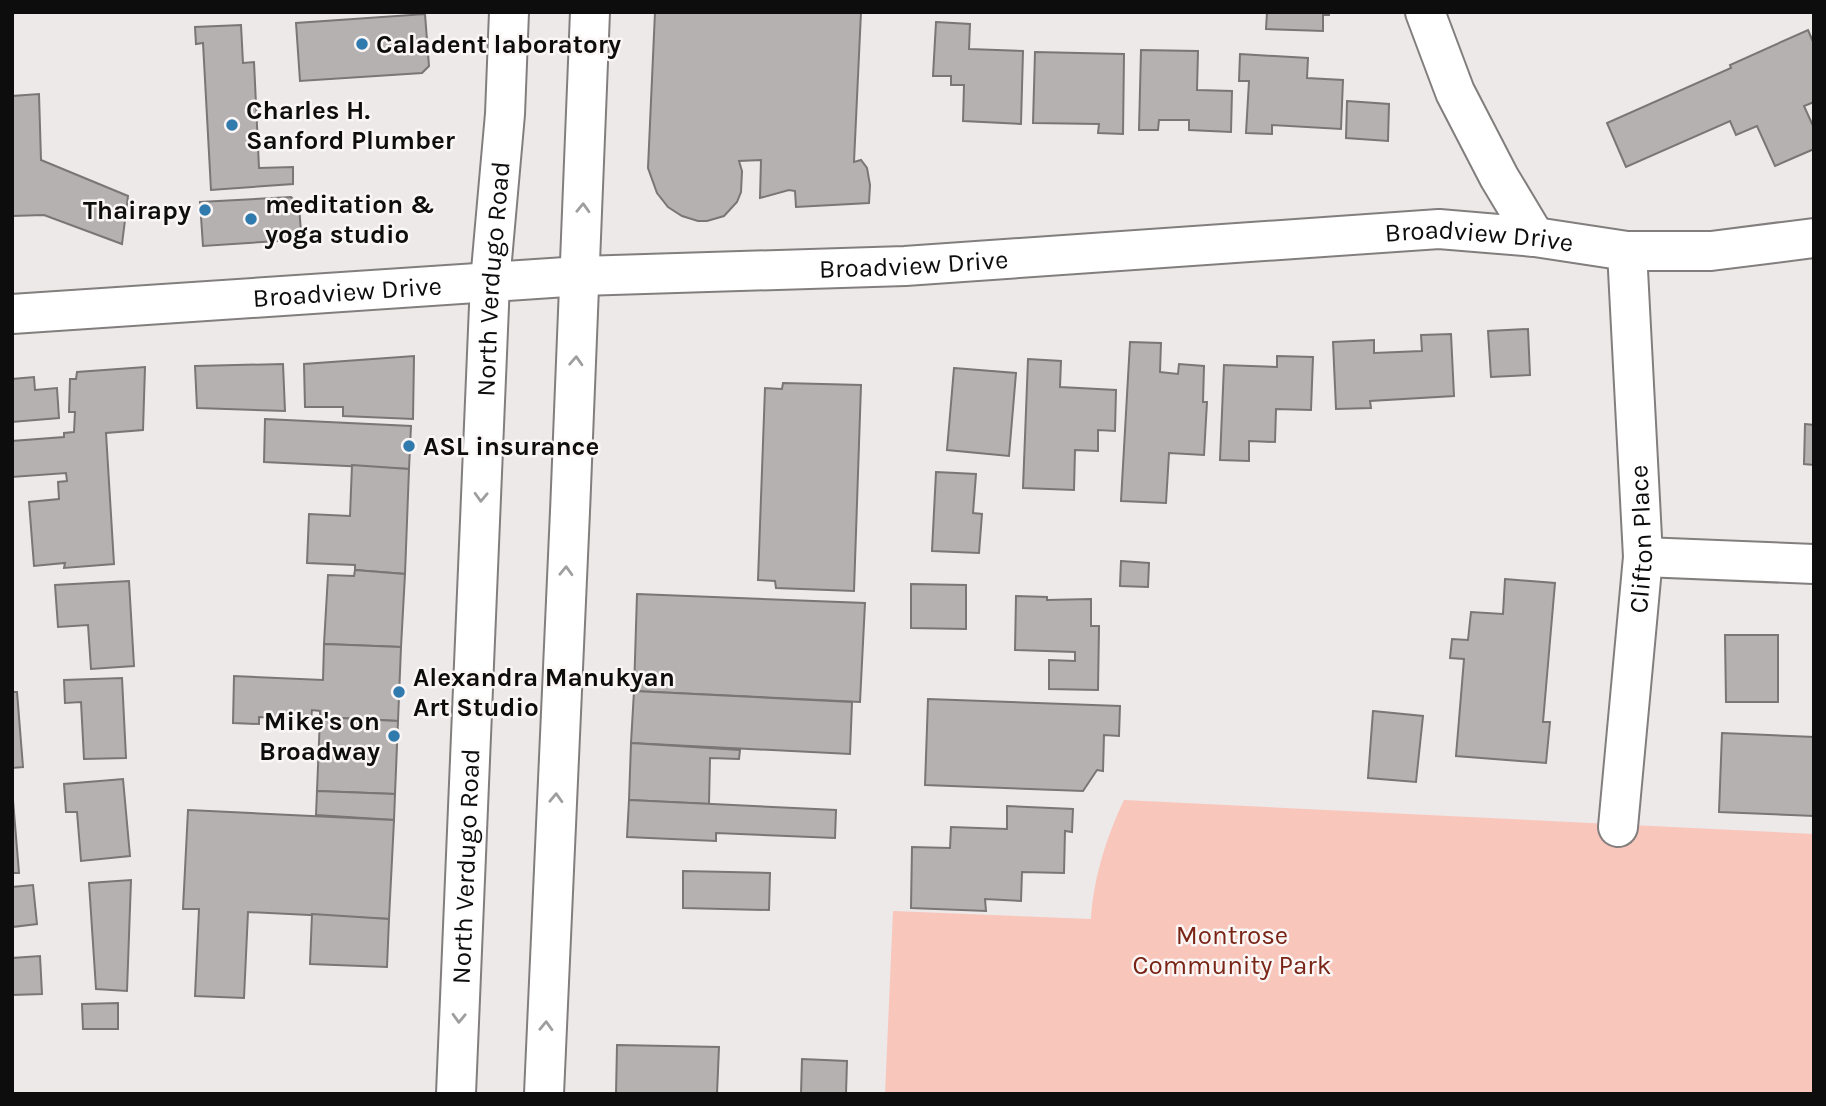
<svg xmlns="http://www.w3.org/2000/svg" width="1826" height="1106" viewBox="0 0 1826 1106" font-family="Karla,sans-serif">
<rect width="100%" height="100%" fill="#ede9e8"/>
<path fill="#f9c6bc" d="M1124,800L1814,834V1094H885L893,911L1091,919C1093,880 1107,835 1124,800Z"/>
<g fill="#b5b1b0" stroke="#797675" stroke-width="2">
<polygon points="655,12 861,12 854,162 861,160 867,168 870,185 869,203 796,207 795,191 789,190 760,198 761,160 739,161 742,171 741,192 737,202 724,216 707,221 698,221 682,216 668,207 657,193 648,168"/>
<polygon points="1267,12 1329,12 1329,15 1323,15 1323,31 1266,29"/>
<polygon points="425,14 429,66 422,73 300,81 296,23"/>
<polygon points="936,22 970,24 969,49 1023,51 1021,124 963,121 964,85 951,85 951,76 933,76"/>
<polygon points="241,25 243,63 254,62 259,168 293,167 293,184 211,190 203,43 196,44 195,27"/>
<polygon points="1808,30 1814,44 1814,102 1804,106 1814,128 1814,149 1775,166 1757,126 1736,135 1730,121 1626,167 1607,123 1731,68 1730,65"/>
<polygon points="1141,50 1198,51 1197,90 1232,91 1231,132 1189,130 1189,120 1159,120 1158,130 1139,130"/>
<polygon points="1035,52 1124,54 1123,134 1098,133 1099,124 1033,123"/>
<polygon points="1240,54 1308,58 1307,78 1343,80 1341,129 1272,125 1272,134 1246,133 1249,81 1239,81"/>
<polygon points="39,94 41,160 128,196 122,244 44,215 12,216 12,96"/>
<polygon points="1347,101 1389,104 1388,141 1346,138"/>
<polygon points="291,197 299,206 301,232 293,240 203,246 200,202"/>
<polygon points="1528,329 1530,375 1491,377 1488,331"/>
<polygon points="1451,334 1454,396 1370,401 1371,408 1336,409 1333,342 1374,340 1374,353 1422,351 1421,335"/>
<polygon points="1130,342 1161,343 1160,372 1178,374 1179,364 1204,366 1203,402 1207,402 1204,455 1169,453 1166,503 1121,501"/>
<polygon points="414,356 413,419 343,416 343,407 305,407 304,364"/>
<polygon points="1277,356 1313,357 1311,410 1276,409 1275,442 1249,441 1249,461 1220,460 1224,365 1277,367"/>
<polygon points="1028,359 1061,361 1060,387 1116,390 1115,431 1098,430 1098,451 1075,450 1074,490 1023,488"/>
<polygon points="283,364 285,411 197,408 195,366"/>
<polygon points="145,367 143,430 106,433 114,564 64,568 65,563 34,566 29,502 59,499 58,482 67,481 66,473 12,477 12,441 64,437 64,433 74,432 75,412 69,412 70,379 76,379 77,372"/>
<polygon points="954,368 1016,373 1009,456 947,450"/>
<polygon points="34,377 35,390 57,388 59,418 12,422 12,379"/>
<polygon points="783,383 861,385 854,591 776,588 775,581 758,580 765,388 782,389"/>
<polygon points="265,419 411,426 409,469 264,462"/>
<polygon points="1805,424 1814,425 1814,465 1804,464"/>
<polygon points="352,465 409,469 405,574 355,570 355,565 307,563 309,514 350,516"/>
<polygon points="936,472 976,474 973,513 982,514 979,553 932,551"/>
<polygon points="1121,561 1149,563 1148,587 1120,586"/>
<polygon points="355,570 405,574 401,647 324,644 328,575 354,576"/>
<polygon points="1505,579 1555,583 1543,722 1550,722 1546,763 1456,756 1464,659 1450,658 1452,639 1468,640 1471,612 1503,614"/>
<polygon points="129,581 134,666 91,669 88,625 58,627 55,585"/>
<polygon points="911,584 966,585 966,629 911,628"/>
<polygon points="637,594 865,603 860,702 634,691"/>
<polygon points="1016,596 1047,597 1047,600 1091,599 1091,626 1099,626 1098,690 1049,689 1049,660 1075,661 1075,652 1015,650"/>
<polygon points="1725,635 1778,635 1778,702 1726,702"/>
<polygon points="324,644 401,647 398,721 320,717 320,711 312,710 311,720 259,717 259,724 233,723 234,676 323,680"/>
<polygon points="122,678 126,758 84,759 81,702 65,703 64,680"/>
<polygon points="634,691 852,702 850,754 631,743"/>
<polygon points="12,692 17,692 23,767 12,768"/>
<polygon points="928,699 1120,706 1119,736 1104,735 1103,771 1097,770 1083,791 925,785"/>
<polygon points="1373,711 1423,716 1416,782 1368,778"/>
<polygon points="320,717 398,721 395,794 317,791"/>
<polygon points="1722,733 1814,737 1814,816 1719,812"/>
<polygon points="631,743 740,750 739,759 710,758 709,804 629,800"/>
<polygon points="123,779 130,856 81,861 77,812 66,812 64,784"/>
<polygon points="12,788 19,873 12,873"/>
<polygon points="317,791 395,794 394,820 316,815"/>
<polygon points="629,800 836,810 835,838 716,833 716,841 627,837"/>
<polygon points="1007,806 1073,809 1072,832 1065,831 1064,873 1022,872 1021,901 985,899 986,911 911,908 912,847 950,848 951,827 1007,829"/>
<polygon points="188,810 394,820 389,919 248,912 244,998 195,996 199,909 183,909"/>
<polygon points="683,871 770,873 769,910 683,908"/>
<polygon points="131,880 127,991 96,989 89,883"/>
<polygon points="33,885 37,924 12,927 12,887"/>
<polygon points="312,914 389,919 387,967 310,964"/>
<polygon points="40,956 42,994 12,995 12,958"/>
<polygon points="118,1003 118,1029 83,1029 82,1004"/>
<polygon points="617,1045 719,1047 717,1094 616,1094"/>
<polygon points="802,1059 847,1061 846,1094 801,1094"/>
</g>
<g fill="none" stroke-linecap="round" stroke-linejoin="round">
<defs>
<g id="minor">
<polyline points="1425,12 1455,92 1499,177 1535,237"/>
<path id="s1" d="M12,314L581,276L905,266L1439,229L1535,237L1627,251H1711L1814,238"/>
<polyline points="1643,557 1814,564"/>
<path id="s2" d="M1618,827L1643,557L1627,251"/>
</g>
<g id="secondary">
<path id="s3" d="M456,1094L490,282L505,114L509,12"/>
<path d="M544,1094C559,733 578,373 590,12"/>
</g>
</defs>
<use href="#minor" stroke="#827e7e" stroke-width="42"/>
<use href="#secondary" stroke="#827e7e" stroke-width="42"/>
<use href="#minor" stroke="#fff" stroke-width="38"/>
<use href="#secondary" stroke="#fff" stroke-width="38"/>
</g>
<defs><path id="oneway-chevron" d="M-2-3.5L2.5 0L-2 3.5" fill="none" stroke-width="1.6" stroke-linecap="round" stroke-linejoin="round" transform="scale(1.75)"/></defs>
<g stroke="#9f9e9e">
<use href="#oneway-chevron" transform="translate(583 208) rotate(-88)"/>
<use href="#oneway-chevron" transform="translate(576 361) rotate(-87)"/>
<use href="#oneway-chevron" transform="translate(481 497) rotate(92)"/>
<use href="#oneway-chevron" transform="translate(566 571) rotate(-88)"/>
<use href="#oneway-chevron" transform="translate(556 798) rotate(-88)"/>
<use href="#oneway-chevron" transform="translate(459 1018) rotate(92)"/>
<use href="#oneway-chevron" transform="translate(546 1026) rotate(-88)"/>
</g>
<g fill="#317aae" stroke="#faf6f5" stroke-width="2.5">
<circle cx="362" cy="44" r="7"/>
<circle cx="232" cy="125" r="7"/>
<circle cx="205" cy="210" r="7"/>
<circle cx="251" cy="219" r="7"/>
<circle cx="409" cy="446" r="7"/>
<circle cx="399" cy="692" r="7"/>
<circle cx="394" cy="736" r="7"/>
</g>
<g text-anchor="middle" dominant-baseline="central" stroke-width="5" stroke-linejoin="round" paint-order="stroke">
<g font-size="26" font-weight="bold" fill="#0e0d0d" stroke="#faf6f5" text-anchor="start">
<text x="376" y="44">Caladent laboratory</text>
<text x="246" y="110">Charles H.<tspan x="246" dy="30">Sanford Plumber</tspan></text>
<text x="265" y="204">meditation &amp;<tspan x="265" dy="30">yoga studio</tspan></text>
<text x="191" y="210" text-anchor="end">Thairapy</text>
<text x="423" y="446">ASL insurance</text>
<text x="413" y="677">Alexandra Manukyan<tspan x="413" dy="30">Art Studio</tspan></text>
<text x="380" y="721" text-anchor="end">Mike's on<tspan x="380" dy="30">Broadway</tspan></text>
</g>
<g font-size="26" fill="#0e0d0d" stroke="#faf6f5">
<text stroke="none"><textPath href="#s1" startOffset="1470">Broadview Drive</textPath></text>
<text stroke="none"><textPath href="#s1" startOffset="903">Broadview Drive</textPath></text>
<text stroke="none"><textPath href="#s3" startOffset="816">North Verdugo Road</textPath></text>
<text stroke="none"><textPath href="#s1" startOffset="336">Broadview Drive</textPath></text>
<text stroke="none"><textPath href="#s2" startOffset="289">Clifton Place</textPath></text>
<text stroke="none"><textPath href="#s3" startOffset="228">North Verdugo Road</textPath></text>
</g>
<g font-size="26" fill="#792416" stroke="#faf6f5">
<text x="1232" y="935">Montrose<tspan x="1232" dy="30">Community Park</tspan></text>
</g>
</g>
<rect width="1826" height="1106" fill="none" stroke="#0e0d0d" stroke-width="28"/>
</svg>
